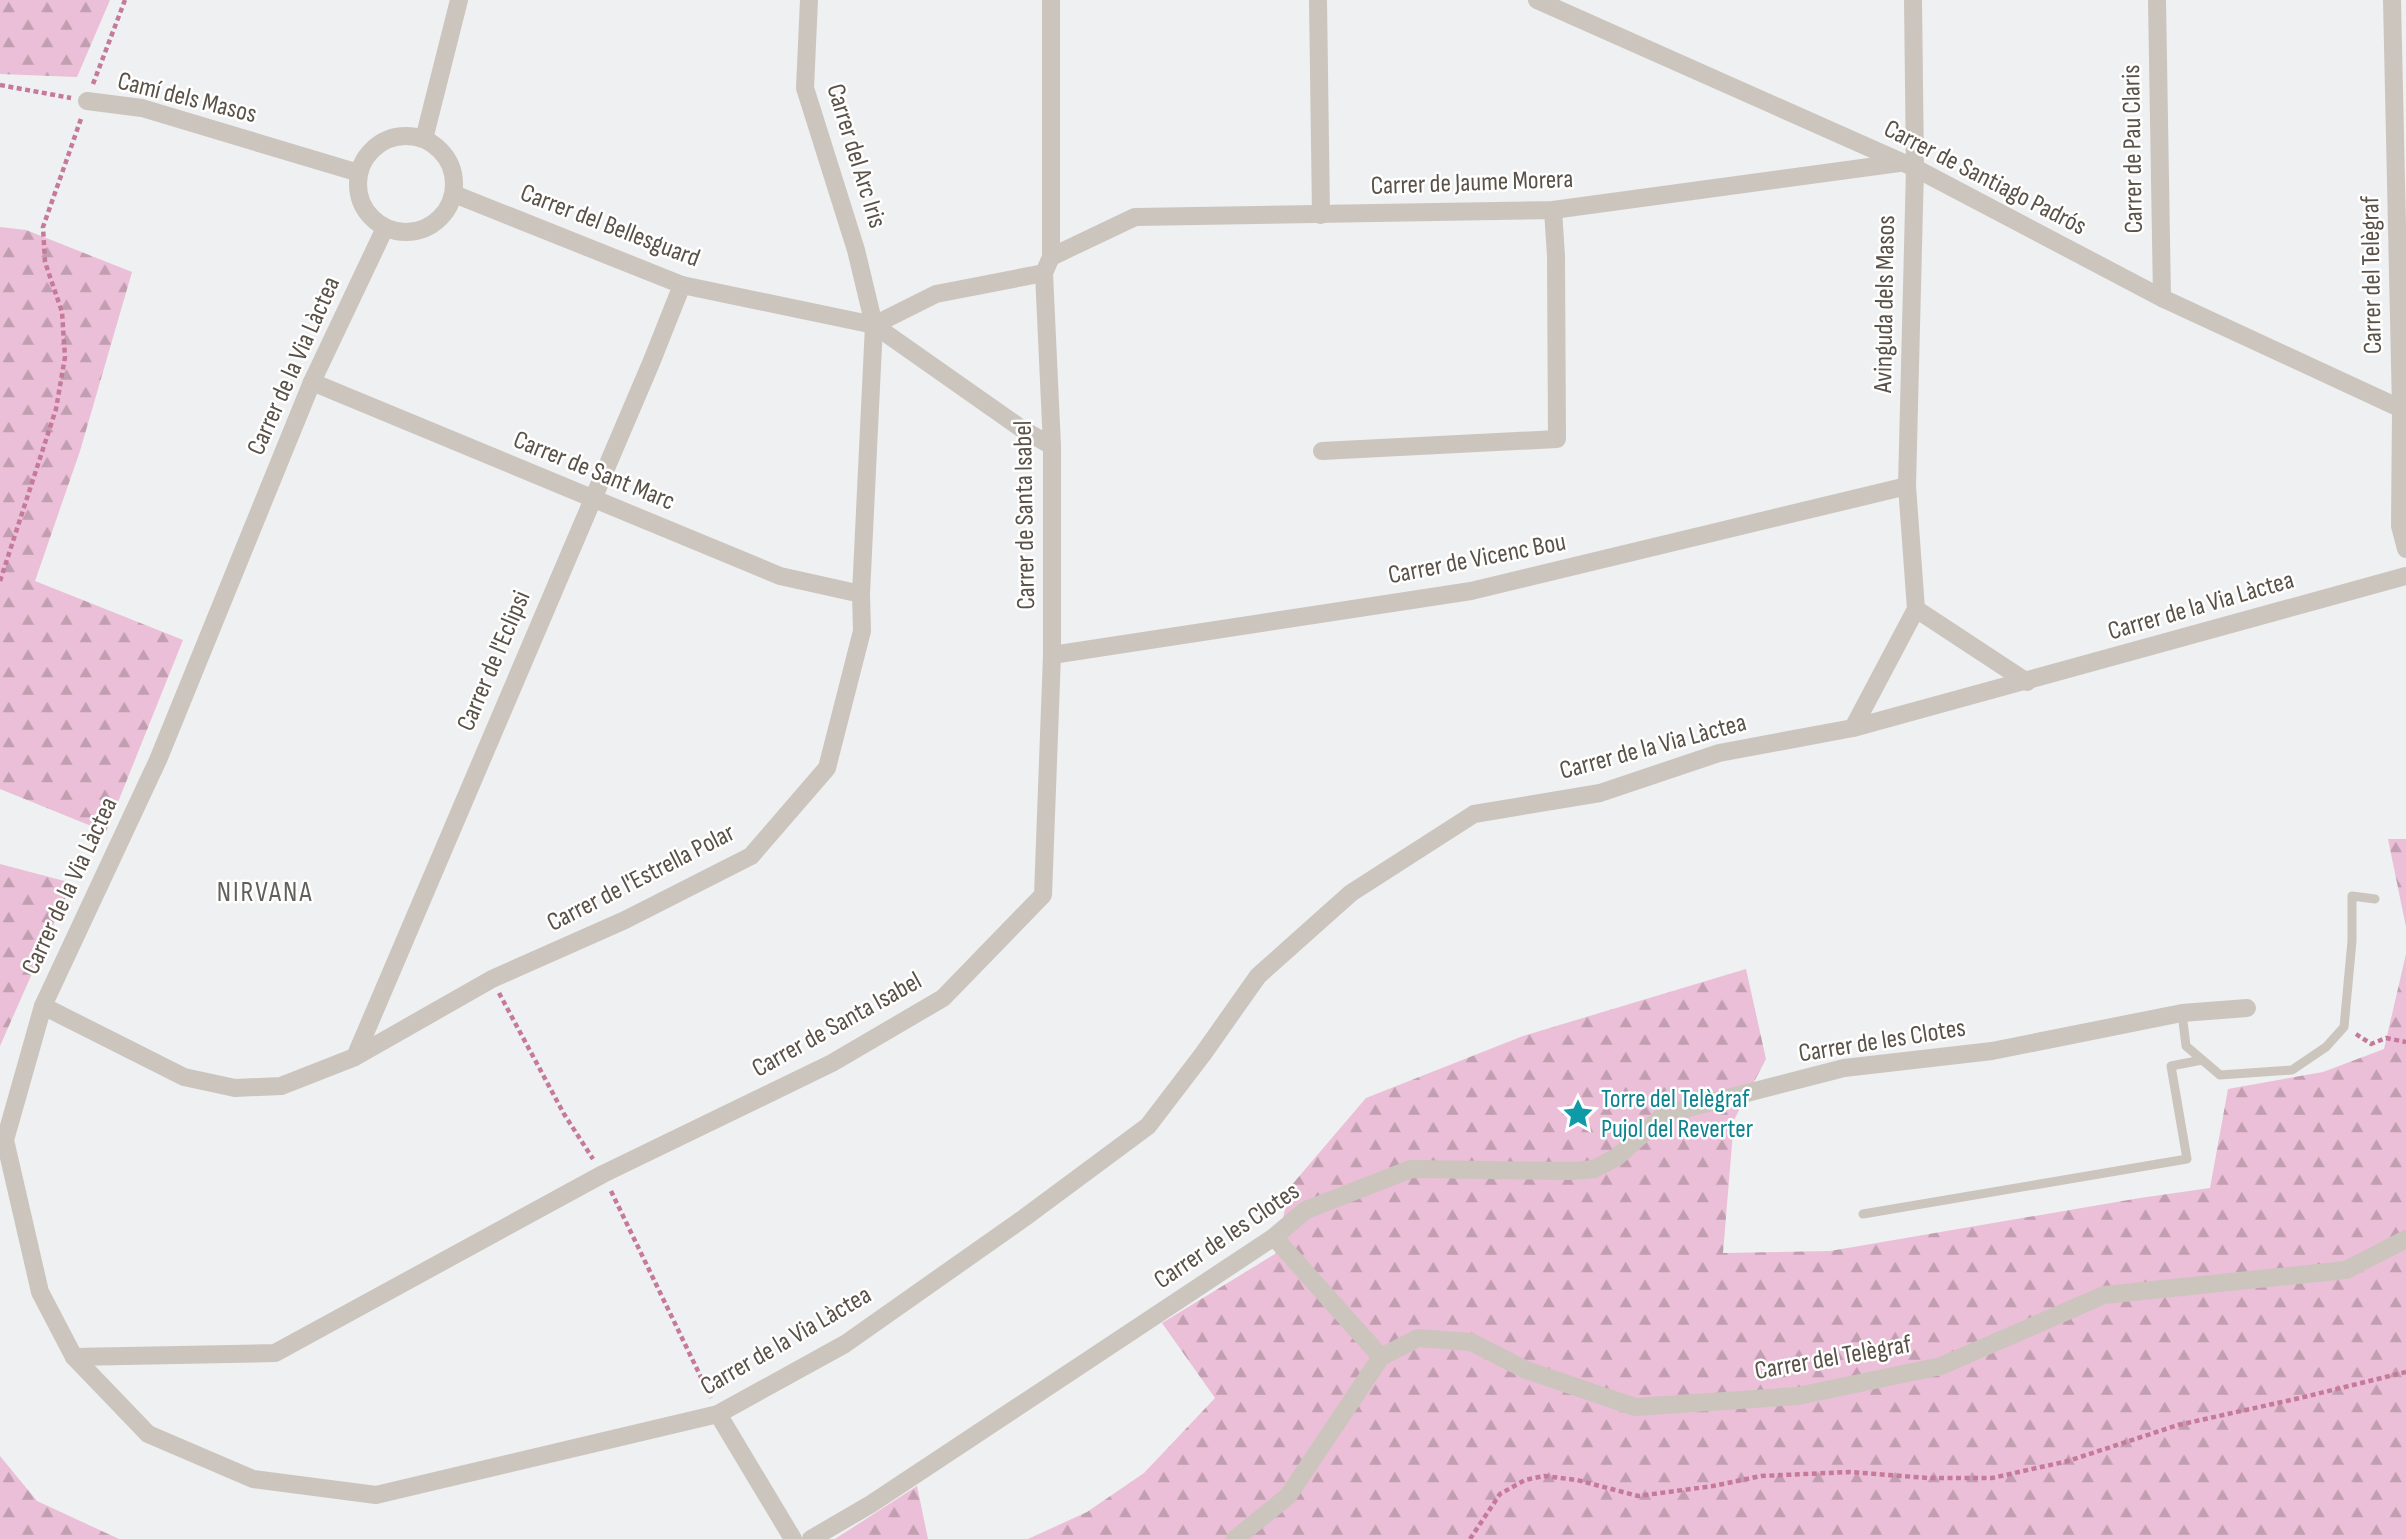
<svg xmlns="http://www.w3.org/2000/svg" width="2406" height="1539" viewBox="0 0 2406 1539" font-family="'Sofia Sans Condensed',sans-serif">
<defs>
<pattern id="forest-firs" width="22" height="20" patternUnits="userSpaceOnUse" patternTransform="scale(1.75)"><rect width="22" height="20" fill="#ebbfd7"/><path d="M5 1l3.5 6h-7zM16 11l3.5 6h-7z" fill="#c19eb0"/></pattern>
</defs>
<rect width="100%" height="100%" fill="#eef0f1"/>
<g fill="url(#forest-firs)">
<polygon points="0,0 110,0 77,77 0,74"/>
<polygon points="0,227 26,230 132,272 80,451 35,581 183,640 106,832 0,789"/>
<polygon points="2388,839 2406,839 2406,927"/>
<polygon points="0,864 72,883 0,1046"/>
<polygon points="2406,954 2406,1539 1028,1539 1087,1512 1144,1473 1215,1398 1162,1323 1275,1254 1290,1187 1366,1098 1523,1036 1746,969 1766,1059 1734,1120 1723,1253 1830,1251 2140,1198 2210,1188 2228,1089 2323,1072 2384,1049"/>
<polygon points="0,1456 37,1501 119,1539 0,1539"/>
<polygon points="917,1486 928,1539 835,1539"/>
</g>
<g fill="none" stroke-linecap="round" stroke-linejoin="round">
<g stroke="#c67a9a" stroke-width="4.5" stroke-dasharray="5 3.5" stroke-linecap="butt">
<polyline points="93,84 125,0"/>
<polyline points="0,85 71,98"/>
<polyline points="0,581 56,409 65,357 62,312 45,262 43,227 82,116"/>
<polyline points="499,993 564,1114 593,1159"/>
<polyline points="2356,1034 2371,1044 2386,1038 2406,1042"/>
<polyline points="611,1191 711,1398"/>
<polyline points="1470,1539 1500,1494 1525,1480 1544,1476 1577,1480 1638,1496 1713,1486 1761,1476 1850,1472 1928,1478 1992,1478 2068,1461 2178,1425 2300,1398 2406,1372"/>
</g>
<g stroke="#ccc5be" stroke-width="9">
<polyline points="2182,1013 2186,1046 2220,1075 2292,1070 2326,1047 2344,1027 2352,941 2352,896 2375,899"/>
<polyline points="1863,1214 2187,1159 2171,1066 2202,1060"/>
</g>
<g stroke="#ccc5be" stroke-width="18">
<polyline points="1318,0 1321,215"/>
<polyline points="1537,0 1915,168 2162,298 2406,411"/>
<polyline points="2157,0 2162,298"/>
<polyline points="2392,0 2401,409 2400,526 2406,549"/>
<polyline points="87,101 142,108 359,173"/>
<circle cx="406" cy="184" r="48"/>
<polyline points="424,139 459,0"/>
<polyline points="454,194 682,285 874,325 1022,429 1052,446"/>
<polyline points="385,228 312,382 158,760 43,1006 5,1140 40,1292 74,1357 148,1434 253,1479 376,1495 718,1414 845,1344 1024,1218 1148,1126 1203,1054 1258,976 1351,893 1474,814 1600,793 1719,753 1853,728 2406,576"/>
<polyline points="1051,257 1135,217 1553,210 1899,163"/>
<polyline points="874,325 936,294 1044,273"/>
<polyline points="312,382 780,576 861,594"/>
<polyline points="1322,451 1557,439 1556,256 1553,210"/>
<polyline points="1916,609 2027,682"/>
<polyline points="1052,655 1471,591 1907,486"/>
<polyline points="1853,728 1916,609 1907,486 1915,168 1913,0"/>
<polyline points="43,1006 184,1077 235,1088 281,1086 355,1057 492,979 625,920 751,856 827,768 862,631 861,594 874,325 856,250 805,88 809,0"/>
<polyline points="355,1057 651,363 682,285"/>
<polyline points="1274,1237 1381,1357"/>
<polyline points="74,1357 275,1353 603,1174 832,1063 943,998 1043,895 1052,655 1052,446 1044,273 1051,257 1051,0"/>
<polyline points="718,1414 793,1539"/>
<polyline points="811,1539 871,1504 1274,1237 1306,1210 1411,1169 1572,1171 1594,1169 1617,1157 1665,1114 1844,1068 1992,1051 2182,1013 2247,1008"/>
<polyline points="1235,1539 1288,1496 1381,1357 1418,1338 1471,1342 1526,1370 1635,1407 1798,1396 1941,1366 2104,1295 2346,1270 2406,1239"/>
</g>
</g>
<defs>
<symbol id="sight-bare" viewBox="-9 -9 18 18"><path d="M0-6L1.8-2.2L6-1.7L2.9 1.2L3.7 5.4L0 3.3L-3.7 5.4L-2.9 1.2L-6-1.7L-1.8-2.2Z" fill="#0f9aa8" stroke="#fff" stroke-width="2.5" paint-order="stroke"/></symbol>
</defs>
<g fill-rule="evenodd">
<use href="#sight-bare" x="1556" y="1092" width="44" height="44"/>
</g>
<g text-anchor="middle" dominant-baseline="central" stroke-width="5" stroke-linejoin="round" paint-order="stroke">
<g font-size="26" fill="#5a5248" stroke="#fff">
<text transform="translate(187 98) rotate(14)">Camí dels Masos</text>
<text transform="translate(2133 149) rotate(-91)">Carrer de Pau Claris</text>
<text transform="translate(856 156) rotate(73)">Carrer del Arc Iris</text>
<text transform="translate(1985 178) rotate(27)">Carrer de Santiago Padrós</text>
<text transform="translate(1472 183) rotate(-2)">Carrer de Jaume Morera</text>
<text transform="translate(610 226) rotate(21)">Carrer del Bellesguard</text>
<text transform="translate(2372 275) rotate(-91)">Carrer del Telègraf</text>
<text transform="translate(1885 304) rotate(-89)">Avinguda dels Masos</text>
<text transform="translate(294 366) rotate(-66)">Carrer de la Via Làctea</text>
<text transform="translate(594 471) rotate(22)">Carrer de Sant Marc</text>
<text transform="translate(1025 515) rotate(-91)">Carrer de Santa Isabel</text>
<text transform="translate(1477 559) rotate(-11)">Carrer de Vicenc Bou</text>
<text transform="translate(2201 606) rotate(-16)">Carrer de la Via Làctea</text>
<text transform="translate(494 661) rotate(-67)">Carrer de l'Eclipsi</text>
<text transform="translate(1653 747) rotate(-15)">Carrer de la Via Làctea</text>
<text transform="translate(641 878) rotate(-27)">Carrer de l'Estrella Polar</text>
<text transform="translate(70 886) rotate(-65)">Carrer de la Via Làctea</text>
<text transform="translate(837 1025) rotate(-29)">Carrer de Santa Isabel</text>
<text transform="translate(1882 1041) rotate(-9)">Carrer de les Clotes</text>
<text transform="translate(1227 1236) rotate(-34)">Carrer de les Clotes</text>
<text transform="translate(786 1341) rotate(-30)">Carrer de la Via Làctea</text>
<text transform="translate(1833 1358) rotate(-10)">Carrer del Telègraf</text>
</g>
<g font-size="26" fill="#0d838f" stroke="#fff" text-anchor="start">
<text x="1601" y="1099">Torre del Telègraf<tspan x="1601" dy="30">Pujol del Reverter</tspan></text>
</g>
<g font-size="28" letter-spacing="2" fill="#62605b" stroke="#fff">
<text x="265" y="892">NIRVANA</text>
</g>
</g>
</svg>
